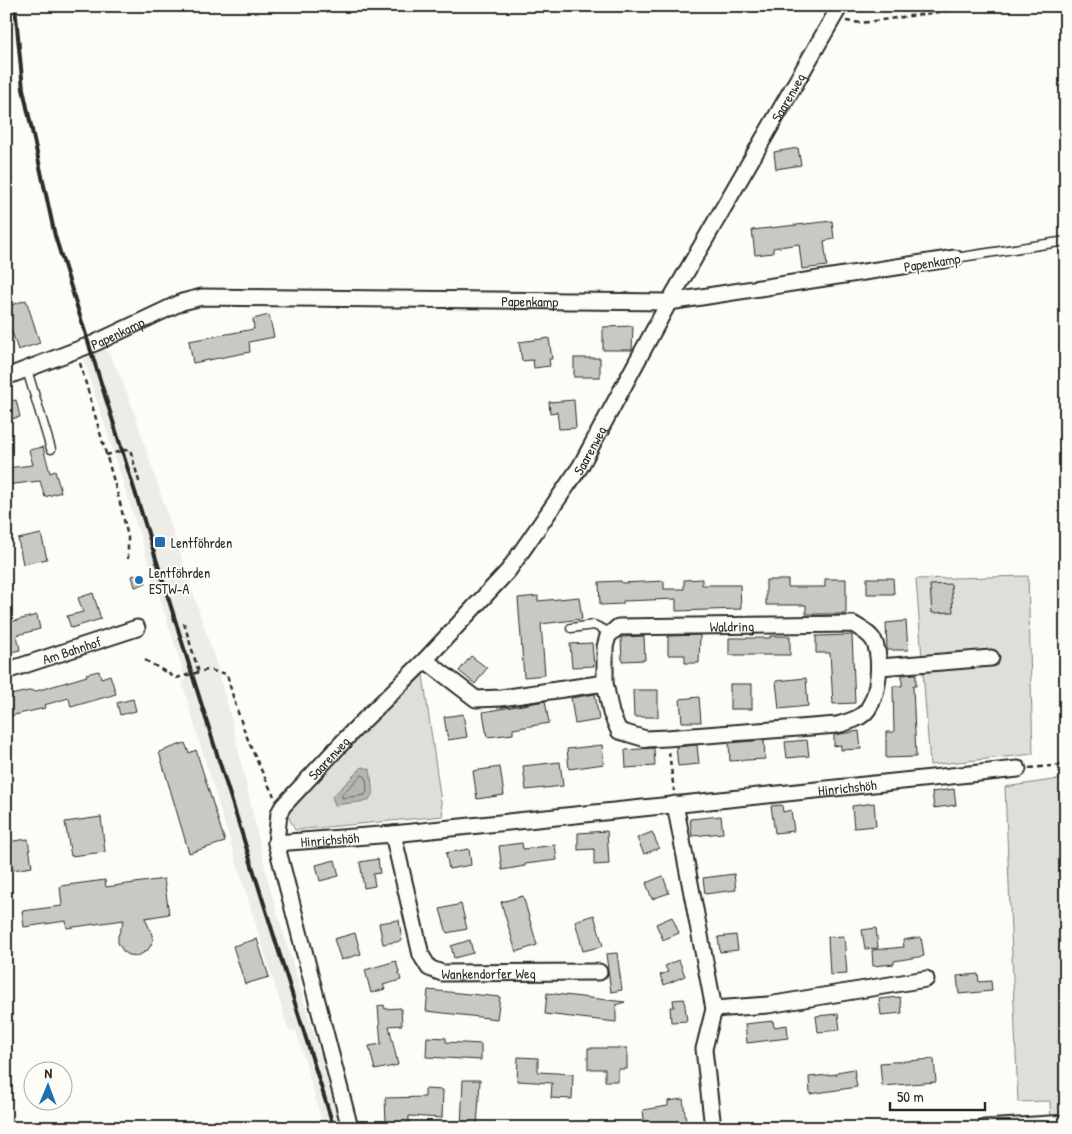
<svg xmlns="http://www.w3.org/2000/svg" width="1072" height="1134" viewBox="0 0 1072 1134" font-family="'Patrick Hand',sans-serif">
<rect width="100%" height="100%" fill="#fdfcf7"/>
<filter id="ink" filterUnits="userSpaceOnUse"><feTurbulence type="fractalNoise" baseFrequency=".02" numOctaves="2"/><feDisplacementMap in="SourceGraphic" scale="10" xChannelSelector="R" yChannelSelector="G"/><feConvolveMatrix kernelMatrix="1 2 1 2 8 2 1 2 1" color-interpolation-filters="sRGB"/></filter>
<g filter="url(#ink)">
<polygon fill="#edece8" points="104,345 119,373 132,406 216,663 231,718 270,889 342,1127 324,1128 296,1030 289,1031 200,744 182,682 186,680 82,354"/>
<g fill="#dfdeda" stroke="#858482">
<polygon points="1066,543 1066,774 1061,544"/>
<polygon points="1028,576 1033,754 930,765 916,579"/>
<polygon points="423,675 443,816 295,830 285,810"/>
<polygon points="1066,778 1066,1128 1051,1128 1050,1101 1018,1102 1005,787"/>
</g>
<polygon fill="#b5b4b1" stroke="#7e7d7b" points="362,767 370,769 373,793 368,801 335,805 332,797"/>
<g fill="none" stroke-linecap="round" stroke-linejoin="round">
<polygon stroke="#626261" stroke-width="1" points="362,775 366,777 367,792 365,795 342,798 342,795"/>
</g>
<g fill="#c9c8c4" stroke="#2b2b2b">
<polygon points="798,148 801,165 776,169 774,152"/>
<polygon points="832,221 834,239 824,241 827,266 802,269 799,244 773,248 773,253 755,255 752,230"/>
<polygon points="26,300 40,343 18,350 6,314 6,307"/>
<polygon points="269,315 274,337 249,342 250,352 193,363 189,341 254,329 253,319"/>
<polygon points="633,326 632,350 603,350 603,327"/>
<polygon points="549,338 552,359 549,359 550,366 534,368 533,360 522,361 519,342"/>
<rect x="574" y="358" width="26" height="19"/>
<polygon points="16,400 20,417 6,420 6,402"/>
<polygon points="574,400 576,428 559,429 557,412 550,413 549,402"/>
<polygon points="43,447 50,473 55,471 61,492 45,497 40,481 6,485 6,468 33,465 29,450"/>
<polygon points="41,534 47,559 23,564 18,539"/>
<polygon points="143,573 146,583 135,587 132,576"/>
<polygon points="867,578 893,578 894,594 867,594"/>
<polygon points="702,579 702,585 740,585 741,609 676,611 676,599 623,601 623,604 600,605 599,582 621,581 622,583 664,581 664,589 684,589 684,580"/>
<polygon points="825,579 846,579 846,614 806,614 806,605 766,605 766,580 788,580 788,587 825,587"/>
<polygon points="951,584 953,612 932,613 930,585"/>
<polygon points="93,593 101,619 71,628 67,616 83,612 78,598"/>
<polygon points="538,596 538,601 579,597 582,619 541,624 545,675 524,677 518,598"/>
<polygon points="37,615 40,629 17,635 20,650 6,653 6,623"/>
<polygon points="906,621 908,650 887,650 886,623"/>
<polygon points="700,635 699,663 685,663 685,655 668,655 668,636"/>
<polygon points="852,635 855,703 833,704 830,653 816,653 816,636"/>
<polygon points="644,636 645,660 622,661 621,637"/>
<polygon points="770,636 790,636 790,655 729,655 729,638 770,638"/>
<polygon points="592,643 594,666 572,667 570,644"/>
<polygon points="471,656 487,668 475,684 459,671"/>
<polygon points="99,671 101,678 110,675 116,694 71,707 69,698 44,705 45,708 10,716 6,696 33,690 33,692 87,676 86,674"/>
<polygon points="916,674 916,686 913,686 916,757 886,758 886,732 894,732 893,686 902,686 902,675"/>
<polygon points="806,678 808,706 779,709 776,681"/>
<rect x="730" y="684" width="22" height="25"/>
<polygon points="633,690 658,690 658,717 634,717"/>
<polygon points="595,694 599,720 575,724 571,698"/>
<polygon points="699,697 701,722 682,722 680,699"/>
<polygon points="133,699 136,711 120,715 117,703"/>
<polygon points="545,701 549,723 513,729 513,734 487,737 483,712"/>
<polygon points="463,714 467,737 448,740 444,717"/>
<polygon points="859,731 861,749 841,750 841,745 834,746 834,735"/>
<polygon points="764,740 765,759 730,761 729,743"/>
<polygon points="807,740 809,756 787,758 785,742"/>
<polygon points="185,743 189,753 196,750 225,842 189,853 159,752"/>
<polygon points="602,745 604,764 569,769 567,749"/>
<polygon points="697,745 699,764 678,766 676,747"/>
<polygon points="654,748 655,766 626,768 625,750"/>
<polygon points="560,762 563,786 526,790 523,766"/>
<polygon points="500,767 504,795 477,799 473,771"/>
<polygon points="954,789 956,805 934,808 932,792"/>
<polygon points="874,803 876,826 854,828 852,806"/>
<polygon points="782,805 783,812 791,810 794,831 775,833 771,806"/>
<polygon points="721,816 723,833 692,836 690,819"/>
<polygon points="101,817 105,852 71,856 65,822"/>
<polygon points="607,831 609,864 594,865 594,849 578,850 578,833"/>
<polygon points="652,832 659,848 644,854 637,838"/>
<polygon points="28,839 32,867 6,871 6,842"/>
<polygon points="522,843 523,849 555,845 557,860 525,864 525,866 502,870 499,846"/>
<polygon points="469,849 471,865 449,869 446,853"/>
<polygon points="378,859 380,873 373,874 375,886 364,888 360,862"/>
<polygon points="335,860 339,876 320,881 316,865"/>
<polygon points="734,874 736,890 705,894 703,878"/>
<polygon points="663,876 669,893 652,899 646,883"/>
<polygon points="164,879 169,914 145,918 152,935 153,941 148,950 138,956 129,955 123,951 118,943 118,936 124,920 67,928 66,921 24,927 22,911 62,906 60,886 105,880 106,887"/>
<polygon points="523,896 537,945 516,952 501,902"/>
<polygon points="461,904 467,929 447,933 440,909"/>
<polygon points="594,915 603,946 583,951 575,921"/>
<polygon points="672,917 679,933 663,940 656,924"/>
<polygon points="399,920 402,941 383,944 379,923"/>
<polygon points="876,928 878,948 865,949 862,930"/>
<polygon points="355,933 361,954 341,960 334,939"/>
<polygon points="736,935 738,950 720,952 718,937"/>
<polygon points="844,936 847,974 830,975 828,937"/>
<polygon points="921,937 924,956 894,961 894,964 873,966 872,950 904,947 903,940"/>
<polygon points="257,939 269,977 245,984 233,946"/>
<polygon points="470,940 473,953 454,958 451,946"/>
<polygon points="617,953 622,990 611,992 606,954"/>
<polygon points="679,960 685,976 664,985 660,975 668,972 665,966"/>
<polygon points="396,961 401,980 383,985 385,989 371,993 365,970"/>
<polygon points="978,974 979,982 991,981 992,991 959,994 957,976"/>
<polygon points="428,990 500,997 497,1019 426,1011"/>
<polygon points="547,993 625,1002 616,1005 616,1022 545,1014"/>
<polygon points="900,997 902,1013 881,1015 879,999"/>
<polygon points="684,999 687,1021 671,1022 670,1007 674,1007 673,1000"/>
<polygon points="384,1005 385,1009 401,1008 402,1025 389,1026 398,1065 375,1070 369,1046 381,1044 378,1006"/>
<polygon points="838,1014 840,1030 818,1032 816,1016"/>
<polygon points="773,1021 774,1027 787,1025 788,1038 747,1043 745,1024"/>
<polygon points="427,1037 446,1038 446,1042 481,1044 481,1060 426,1057"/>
<polygon points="588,1048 627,1048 627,1069 618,1069 618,1081 605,1081 605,1069 588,1069"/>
<polygon points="518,1057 538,1058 538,1072 573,1074 572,1099 551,1098 552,1083 517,1081"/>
<polygon points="934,1059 936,1082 882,1086 880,1063"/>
<polygon points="854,1069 857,1087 810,1094 809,1077 837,1074 837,1072"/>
<polygon points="463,1080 480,1080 477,1128 461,1128"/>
<polygon points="425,1089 443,1090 442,1118 409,1116 409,1123 386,1124 385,1098 425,1097"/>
<polygon points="683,1099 687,1128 645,1128 643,1110 668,1106 668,1101"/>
</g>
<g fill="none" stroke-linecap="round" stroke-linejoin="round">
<defs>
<g id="lane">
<polyline points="955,258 1066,241"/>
<polyline points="27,370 51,449"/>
<polyline points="571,628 594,625 611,633"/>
</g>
<g id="street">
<path id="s1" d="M6,377L95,343L182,302L202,297L669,302L955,258"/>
<path id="s2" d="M425,660L476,699L501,698L605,683V647L608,636L618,627L853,624C861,629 869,633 874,641C882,659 879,693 868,709C861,719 848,722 837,725L667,738L646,739L619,731L611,713L605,683"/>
<polyline points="880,667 991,658"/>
<path id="s3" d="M6,671L137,628"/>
<polyline points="675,804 714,1009 704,1049 713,1128"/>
<path id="s4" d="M393,834L421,955L429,968L442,973L599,972"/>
<path id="s5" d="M276,843L393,834L1018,769"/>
<polyline points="714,1009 768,1005 926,979"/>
<path id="s6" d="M350,1128L276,843L279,813L283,806L353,731L425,660L508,571L580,467L669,302L840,6"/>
<polyline points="984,1128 1066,1123"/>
</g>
</defs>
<use href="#lane" stroke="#2b2b2b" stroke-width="11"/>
<use href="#street" stroke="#2b2b2b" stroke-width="19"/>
<g stroke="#2b2b2b" stroke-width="2.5" stroke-dasharray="5 4" stroke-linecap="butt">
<polyline points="846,21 861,23 981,6"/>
<polyline points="80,363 119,499 128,537 128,559"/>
<polyline points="106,455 130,449 140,485"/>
<polyline points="184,623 199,673"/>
<path d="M145,660L176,678L207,670L227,674C238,719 253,755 274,796"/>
<polyline points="669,752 674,791"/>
<polyline points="1029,768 1062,765 1066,761"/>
</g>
<use href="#lane" stroke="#fdfcf7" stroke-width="8"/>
<use href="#street" stroke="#fdfcf7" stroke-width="15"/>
<polyline stroke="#2b2b2b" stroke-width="4" points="15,6 23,89 55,236 334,1128"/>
</g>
</g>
<g fill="#1f6fb2" stroke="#fdfcf7" stroke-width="2">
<rect x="154" y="536" width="12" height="12" rx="2.5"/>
<circle cx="139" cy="580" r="5"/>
</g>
<g text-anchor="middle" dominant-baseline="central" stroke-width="4" stroke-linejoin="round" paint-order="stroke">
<g font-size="14" fill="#2b2b2b" stroke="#fdfcf7">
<text stroke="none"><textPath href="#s6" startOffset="1209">Saarenweg</textPath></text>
<text transform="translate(932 262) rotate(-9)">Papenkamp</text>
<text stroke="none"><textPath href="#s1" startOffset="540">Papenkamp</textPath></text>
<text stroke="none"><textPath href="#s1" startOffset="120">Papenkamp</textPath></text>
<text stroke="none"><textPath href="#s6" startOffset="804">Saarenweg</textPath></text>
<text stroke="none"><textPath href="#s2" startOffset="369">Waldring</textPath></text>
<text stroke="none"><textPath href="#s3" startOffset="69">Am Bahnhof</textPath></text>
<text stroke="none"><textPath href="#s6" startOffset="399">Saarenweg</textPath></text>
<text stroke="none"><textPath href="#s5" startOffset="574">Hinrichshöh</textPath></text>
<text stroke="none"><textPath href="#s5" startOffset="54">Hinrichshöh</textPath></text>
<text stroke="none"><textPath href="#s4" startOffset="200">Wankendorfer Weg</textPath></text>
</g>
<g font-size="14" fill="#2b2b2b" stroke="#fdfcf7" text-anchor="start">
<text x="171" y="542">Lentföhrden</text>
<text x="149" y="572">Lentföhrden<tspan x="149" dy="16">ESTW-A</tspan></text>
</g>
</g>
<rect width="1072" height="1134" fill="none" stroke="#fdfcf7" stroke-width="25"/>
<rect x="12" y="12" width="1047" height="1109" fill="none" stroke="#2b2b2b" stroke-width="2" filter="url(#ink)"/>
<g transform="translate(48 1086) rotate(1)"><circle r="24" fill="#fdfcf7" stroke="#a9a8a5"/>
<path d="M0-4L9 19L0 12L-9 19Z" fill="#1f6fb2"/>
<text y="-8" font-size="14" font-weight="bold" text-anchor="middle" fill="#2b2b2b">N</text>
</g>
<path d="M890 1102v8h95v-8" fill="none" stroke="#2b2b2b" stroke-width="2.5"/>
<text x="897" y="1102" font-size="15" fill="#2b2b2b" stroke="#fdfcf7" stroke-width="4" paint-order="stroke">50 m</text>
</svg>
